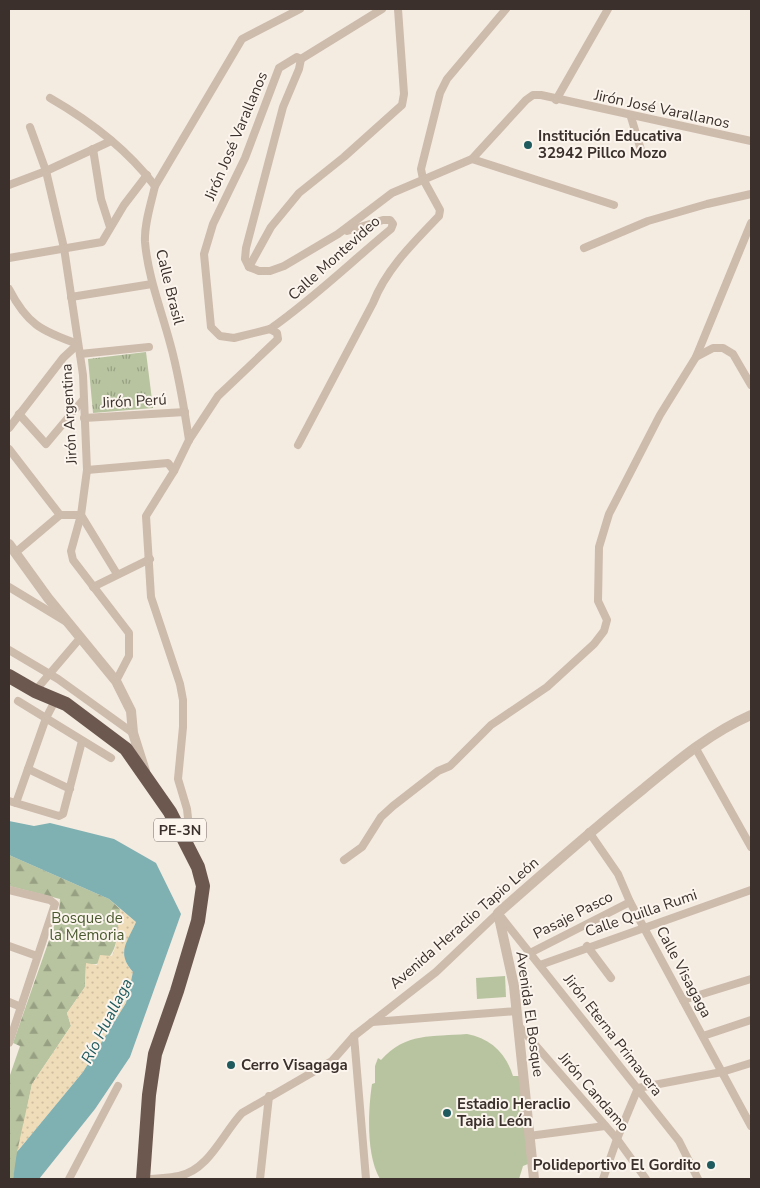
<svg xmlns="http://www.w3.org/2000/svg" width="760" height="1188" viewBox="0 0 760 1188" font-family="'Nunito Sans',sans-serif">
<defs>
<pattern id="forest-firs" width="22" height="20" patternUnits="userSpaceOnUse" patternTransform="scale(1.25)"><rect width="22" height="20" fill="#b8c4a0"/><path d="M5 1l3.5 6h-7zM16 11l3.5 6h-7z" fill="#97a083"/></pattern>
<pattern id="sand-dots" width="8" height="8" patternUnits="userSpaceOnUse" patternTransform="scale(1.25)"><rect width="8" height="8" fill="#efdcb8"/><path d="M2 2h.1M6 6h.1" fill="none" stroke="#cebd9e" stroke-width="1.8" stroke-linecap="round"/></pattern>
<pattern id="park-tufts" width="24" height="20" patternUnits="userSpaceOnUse" patternTransform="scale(1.25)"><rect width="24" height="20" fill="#b8c4a0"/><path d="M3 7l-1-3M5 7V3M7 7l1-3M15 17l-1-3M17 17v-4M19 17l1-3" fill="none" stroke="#97a083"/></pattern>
</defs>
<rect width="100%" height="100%" fill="#f4ebe1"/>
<g fill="#b8c4a0">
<polygon points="505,976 506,997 477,999 476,978"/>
<path d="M467,1034C490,1038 506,1053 513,1076H520L528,1164L523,1166L519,1179H380C366,1155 368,1111 372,1084L375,1083V1066L378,1058L381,1060C406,1032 432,1037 467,1034Z"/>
</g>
<path fill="url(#forest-firs)" d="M9,855L109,899L120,909C117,933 120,968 86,964L85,987L67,1013L71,1026L32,1084L13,1179H9V1078L20,1046L13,1043L59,912L60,899L9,886Z"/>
<path fill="url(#sand-dots)" d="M120,909L136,922C128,942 116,954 133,972L126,1003L83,1072L17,1152L32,1084L71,1026L67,1013L85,987L86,963L97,965L100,955L112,956L116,945Z"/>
<polygon fill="url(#park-tufts)" points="146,352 153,408 93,413 88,359"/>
<path fill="#7fb0b2" d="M9,821L34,826L50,823L114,839L156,863L181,914L130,1057L95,1109L39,1179H13L17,1152L83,1072L126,1003L133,972C116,953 127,943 136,922L109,899L9,855Z"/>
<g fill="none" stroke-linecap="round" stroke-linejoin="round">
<g stroke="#cdbbac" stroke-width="8">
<polyline points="301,59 382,9"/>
<path d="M50,98C90,121 127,149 155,186C151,204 144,224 145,242C148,277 161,309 170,343C179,375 184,407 189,440"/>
<polyline points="556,100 608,9"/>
<polyline points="631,117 641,150"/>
<polyline points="30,127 46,171 64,248 83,375 87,470 81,515 71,551 73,560 129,633 129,656 116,681"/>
<polyline points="93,149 101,199 110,227"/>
<polyline points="472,159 614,205"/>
<polyline points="9,185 46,171 111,141"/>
<polyline points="155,186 242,39 300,9"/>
<polyline points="584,248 648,221 707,204 751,194"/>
<polyline points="9,258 102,242 124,205 147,175"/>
<polyline points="249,267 271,227 299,193 344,157 402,105 404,94 398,9"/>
<path d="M9,289C27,324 41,331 78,344L63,358L9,428"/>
<polyline points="71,297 152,284"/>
<path d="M270,329C313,299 351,262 391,229L393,224L390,220H383L347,231"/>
<polyline points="80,354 149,347"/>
<polyline points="696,357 751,223"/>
<polyline points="19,414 46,444 83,400"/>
<polyline points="84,418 185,412"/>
<path d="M298,445L373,303C386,269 414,242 439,216L440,210L423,179L421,169L440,93L447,79L506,9"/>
<polyline points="9,449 60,515"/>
<polyline points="87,470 168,463 174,471"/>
<polyline points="15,553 60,515 81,515 117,574"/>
<polyline points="9,587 65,621"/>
<polyline points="93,587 150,559"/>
<polyline points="9,650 58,679 133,733"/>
<polyline points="35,691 81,637"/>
<polyline points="18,701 111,758"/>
<polyline points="695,747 751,847"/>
<polyline points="28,769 70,789"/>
<polyline points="9,801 59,816 63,814 82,741"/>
<polyline points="16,803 46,718 56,699"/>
<polyline points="589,832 618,874 630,902 751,1126"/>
<polyline points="186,842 189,827 187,809 178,779 183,727 183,700 180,684 151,597 146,516 174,471 189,440 218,396 278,339 277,333 270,329 234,338 220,336 211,327 204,254 213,224 245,158 279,68 297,57 301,59 299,69 283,107 246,248 245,259 249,267 259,271 270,271 284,266 338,234 392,193 472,159 526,100 533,95 541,95 751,141"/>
<polyline points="344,860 362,847 381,817 393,806 438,771 450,766 491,725 547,687 594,644 604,631 607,620 598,601 599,547 609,514 660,415 696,357 713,348 723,348 733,354 751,385"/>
<polyline points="9,890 50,900 55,904 9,1043"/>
<polyline points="9,946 37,956"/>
<polyline points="587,946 611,978"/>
<polyline points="530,953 630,902"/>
<polyline points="540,965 751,890"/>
<polyline points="683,1000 751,979"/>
<polyline points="9,1002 21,1007"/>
<polyline points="372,1022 517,1011"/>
<polyline points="518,1025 617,1139 646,1179"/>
<polyline points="354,1036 366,1179"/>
<polyline points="703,1036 751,1020"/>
<polyline points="529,1136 605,1126"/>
<polyline points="69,1179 118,1086"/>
<path d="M151,1179C160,1178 170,1178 179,1176C209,1170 223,1133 242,1113L332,1061L354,1036L436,972L498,913L679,1141L698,1179"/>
<polyline points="260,1179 269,1096"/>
<polyline points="603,1179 617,1139 638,1088 722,1072 751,1063"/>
</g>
<g stroke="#cdbbac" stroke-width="10">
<polyline points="9,544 48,598 116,681 131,711 133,733 145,771"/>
<path d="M534,1179L514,986L498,913C546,871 593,829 642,790C677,761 710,733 751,715"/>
</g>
<polyline stroke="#6c584f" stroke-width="14" points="9,676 35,691 66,704 126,749 170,812 198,867 203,886 198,921 177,991 155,1054 149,1095 143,1179"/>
</g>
<g fill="#1f5a5e" stroke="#fbf5ee" stroke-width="2">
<circle cx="528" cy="145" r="5"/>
<circle cx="231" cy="1065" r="5"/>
<circle cx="447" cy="1113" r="5"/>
<circle cx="711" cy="1165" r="5"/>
</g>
<g text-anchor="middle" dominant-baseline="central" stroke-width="4" stroke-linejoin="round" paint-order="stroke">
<rect fill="#fbf5ee" stroke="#756b66" stroke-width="1" x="154" y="818.5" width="52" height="23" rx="4"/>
<g font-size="14" font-weight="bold" fill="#3b302b">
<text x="180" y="830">PE-3N</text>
</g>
<g font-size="15" fill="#3b302b" stroke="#fbf5ee">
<text transform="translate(662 109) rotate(12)">Jirón José Varallanos</text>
<text transform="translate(236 136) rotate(-67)">Jirón José Varallanos</text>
<text transform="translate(334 258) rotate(-42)">Calle Montevideo</text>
<text transform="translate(170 287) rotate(76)">Calle Brasil</text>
<text transform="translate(134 401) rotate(-3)">Jirón Perú</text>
<text transform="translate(69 414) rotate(-93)">Jirón Argentina</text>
<text transform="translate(641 913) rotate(-19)">Calle Quilla Rumi</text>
<text transform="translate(573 915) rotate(-27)">Pasaje Pasco</text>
<text transform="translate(464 923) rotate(-41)">Avenida Heraclio Tapio León</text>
<text transform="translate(684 972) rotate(62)">Calle Visagaga</text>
<text transform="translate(530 1014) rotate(82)">Avenida El Bosque</text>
<text transform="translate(613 1035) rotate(52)">Jirón Eterna Primavera</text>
<text transform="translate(594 1092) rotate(49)">Jirón Candamo</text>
</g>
<g font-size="15" font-weight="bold" fill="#3b302b" stroke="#fbf5ee" text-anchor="start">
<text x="538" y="136">Institución Educativa<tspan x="538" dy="17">32942 Pillco Mozo</tspan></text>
<text x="241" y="1065">Cerro Visagaga</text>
<text x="457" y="1104">Estadio Heraclio<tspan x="457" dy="17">Tapia León</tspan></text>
<text x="701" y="1165" text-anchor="end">Polideportivo El Gordito</text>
</g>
<g font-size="15" fill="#4a5a2e" stroke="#fbf5ee">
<text x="87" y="918">Bosque de<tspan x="87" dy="17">la Memoria</tspan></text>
</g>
<g font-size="16" font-style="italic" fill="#1f5a5e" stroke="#fbf5ee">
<text transform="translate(107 1021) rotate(-63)">Río Huallaga</text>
</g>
</g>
<rect width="760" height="1188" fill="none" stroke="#3b302b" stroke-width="20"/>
</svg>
